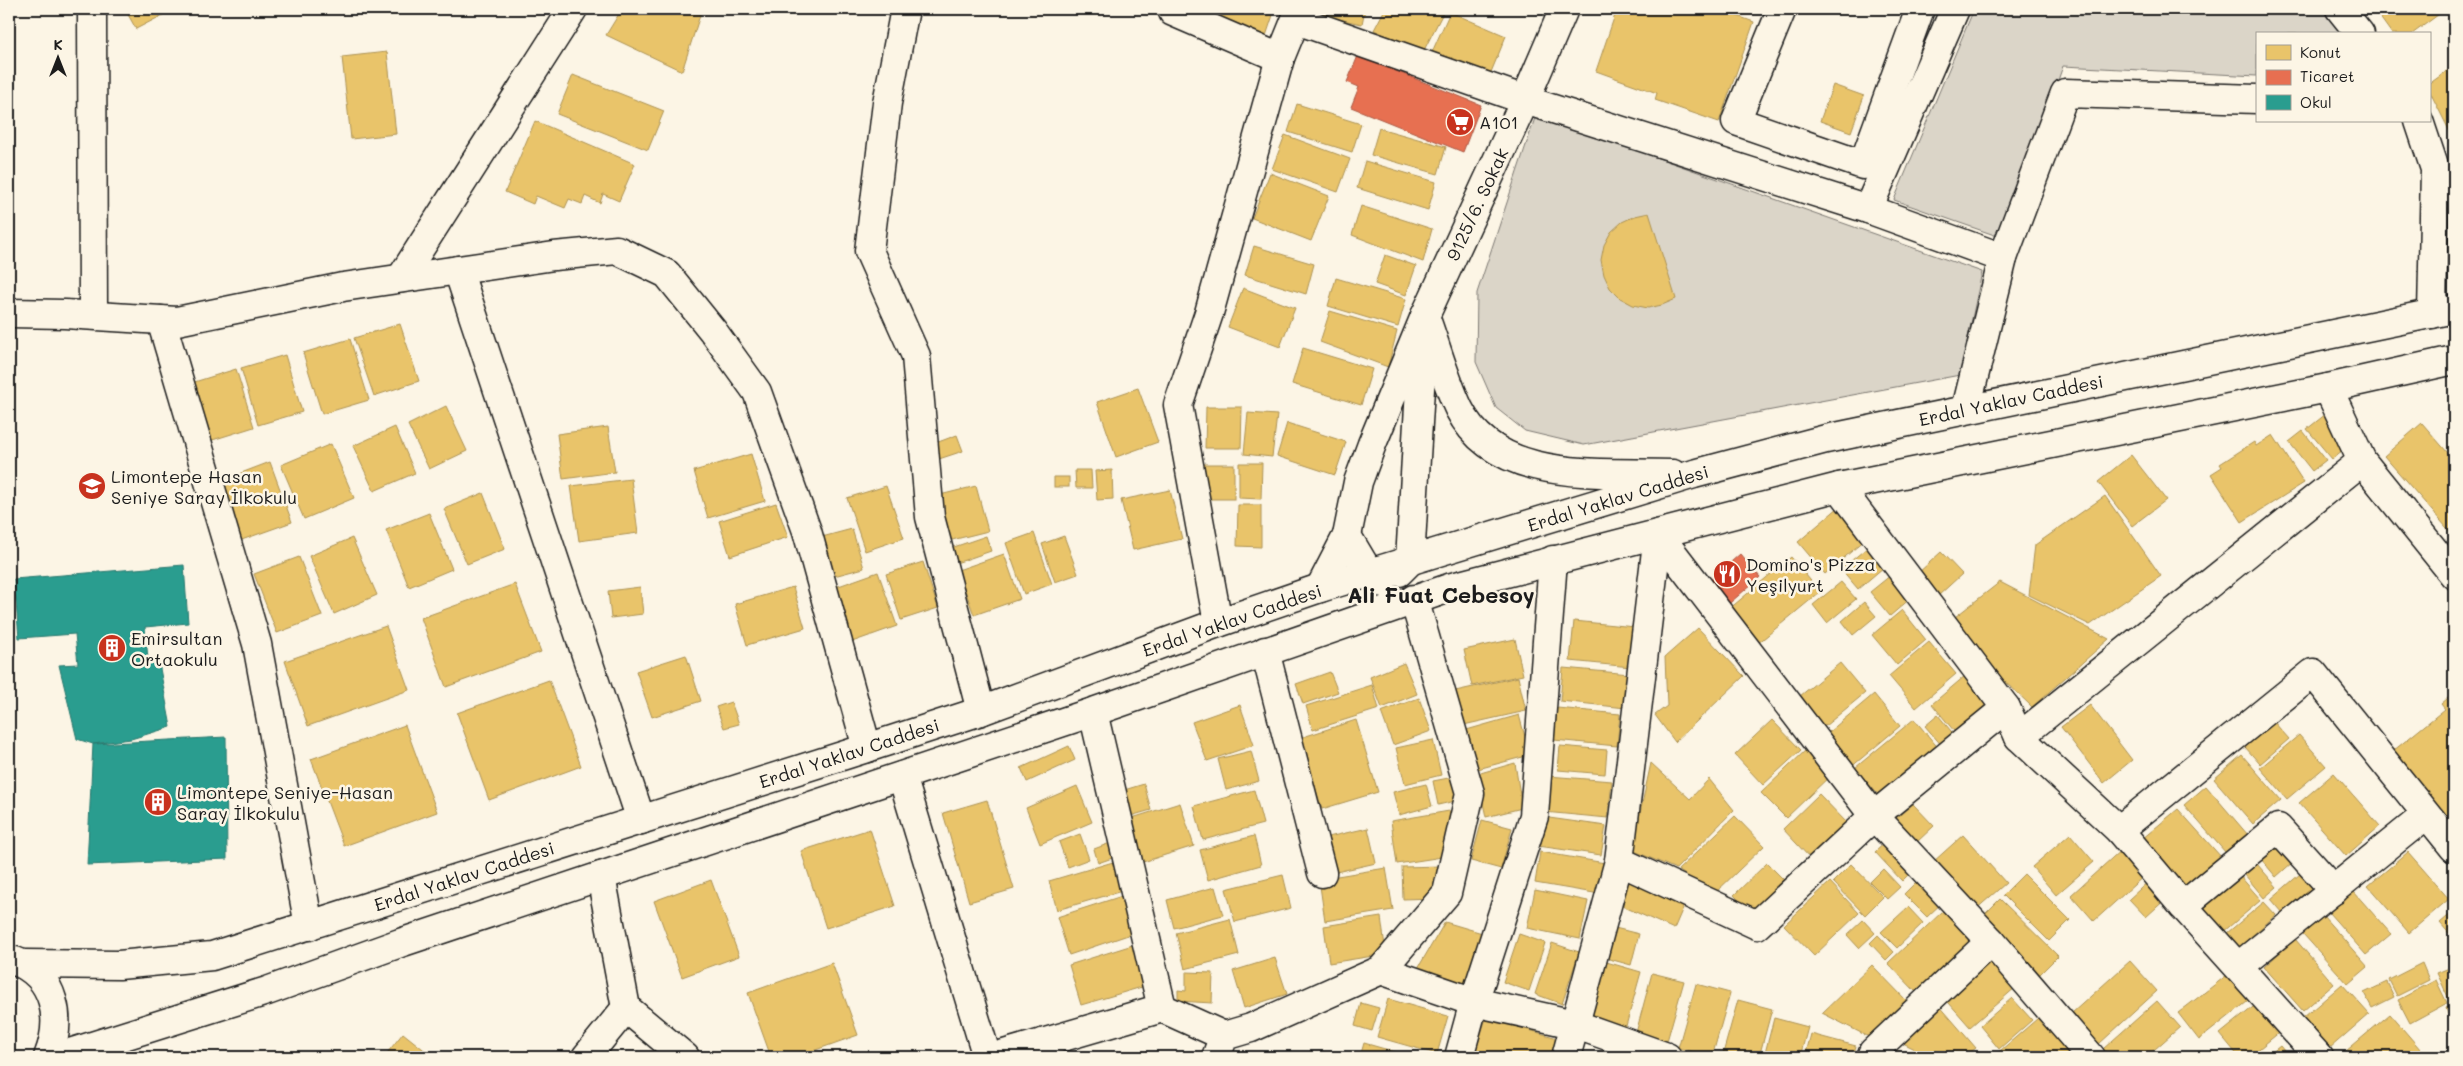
<svg xmlns="http://www.w3.org/2000/svg" width="2463" height="1066" viewBox="0 0 2463 1066" font-family="Mali,sans-serif">
<rect width="100%" height="100%" fill="#fcf5e5"/>
<filter id="ink" filterUnits="userSpaceOnUse"><feTurbulence type="fractalNoise" baseFrequency=".02" numOctaves="2"/><feDisplacementMap in="SourceGraphic" scale="10" xChannelSelector="R" yChannelSelector="G"/><feConvolveMatrix kernelMatrix="1 2 1 2 8 2 1 2 1" color-interpolation-filters="sRGB"/></filter>
<g filter="url(#ink)">
<g fill="#dbd5c8" stroke="#7c7872">
<polygon points="1974,9 2324,9 2343,34 2257,34 2257,76 2063,66 2003,238 1894,200"/>
<polygon points="1536,115 1982,272 1960,375 1584,445 1525,431 1496,408 1476,362 1477,293"/>
</g>
<g fill="#e9c46a" stroke="#ac9253">
<polygon points="125,9 160,9 163,15 136,29"/>
<polygon points="622,9 702,9 682,71 606,35"/>
<polygon points="1209,9 1275,9 1265,39 1205,20"/>
<polygon points="1315,9 1365,9 1362,24 1314,14"/>
<polygon points="1385,9 1445,9 1422,54 1374,30"/>
<polygon points="1617,9 1730,9 1729,13 1754,22 1719,122 1655,100 1657,93 1596,71"/>
<polygon points="2374,9 2446,9 2412,34 2392,34"/>
<polygon points="1450,12 1506,36 1489,77 1432,52"/>
<polygon points="387,52 396,134 351,139 342,57"/>
<polygon points="2454,66 2454,140 2429,90 2429,84"/>
<polygon points="573,75 664,111 648,150 557,114"/>
<polygon points="1833,85 1864,96 1851,132 1820,121"/>
<polygon points="1297,104 1361,124 1352,152 1288,132"/>
<polygon points="535,121 635,164 619,201 603,194 600,203 585,196 582,204 569,199 565,208 536,196 533,204 505,192"/>
<polygon points="1379,128 1446,147 1438,174 1371,155"/>
<polygon points="1285,135 1350,159 1338,192 1272,169"/>
<polygon points="1365,161 1436,182 1428,210 1357,188"/>
<polygon points="1270,173 1329,196 1311,241 1252,218"/>
<polygon points="1361,206 1432,229 1423,262 1352,235"/>
<polygon points="1649,213 1676,299 1662,305 1648,308 1633,305 1620,298 1610,288 1604,275 1601,260 1604,245 1611,232 1622,222 1635,216"/>
<polygon points="1254,246 1314,264 1306,294 1245,275"/>
<polygon points="1385,255 1416,266 1406,295 1375,284"/>
<polygon points="1336,278 1406,299 1398,327 1328,306"/>
<polygon points="1243,288 1295,308 1280,347 1228,327"/>
<polygon points="1330,311 1397,331 1388,367 1320,342"/>
<polygon points="400,324 419,381 374,396 354,338"/>
<polygon points="350,339 369,400 322,414 303,353"/>
<polygon points="1303,348 1372,369 1361,405 1292,384"/>
<polygon points="285,355 302,412 258,425 241,368"/>
<polygon points="236,369 254,427 206,442 188,384"/>
<polygon points="1138,388 1158,442 1116,457 1097,402"/>
<polygon points="446,406 467,451 429,469 408,425"/>
<polygon points="1206,407 1242,407 1241,448 1205,448"/>
<polygon points="1248,413 1277,415 1272,457 1244,454"/>
<polygon points="2326,414 2350,444 2332,459 2307,429"/>
<polygon points="1287,423 1346,442 1335,475 1277,456"/>
<polygon points="2422,423 2454,460 2454,536 2384,456"/>
<polygon points="395,427 415,473 374,491 353,446"/>
<polygon points="608,427 615,472 563,479 557,434"/>
<polygon points="2303,431 2326,460 2312,471 2289,442"/>
<polygon points="957,435 963,451 939,459 933,444"/>
<polygon points="2273,435 2304,483 2242,522 2211,474 2222,467 2220,464 2254,442 2256,446"/>
<polygon points="331,444 354,498 304,519 281,465"/>
<polygon points="751,454 765,501 708,518 694,471"/>
<polygon points="2131,455 2166,500 2132,526 2098,482"/>
<polygon points="270,462 292,522 236,542 215,483"/>
<polygon points="1239,463 1262,463 1261,499 1239,498"/>
<rect x="1202" y="464" width="32" height="35"/>
<polygon points="1075,470 1091,470 1092,488 1076,488"/>
<polygon points="1112,470 1113,499 1097,500 1095,471"/>
<rect x="1054" y="477" width="15" height="10"/>
<polygon points="631,479 638,533 579,541 571,486"/>
<polygon points="886,486 904,538 865,551 847,498"/>
<polygon points="976,486 988,531 948,541 936,496"/>
<polygon points="1170,490 1182,539 1133,550 1121,500"/>
<polygon points="483,493 505,549 467,564 444,509"/>
<polygon points="2105,496 2161,576 2090,625 2029,595 2035,545"/>
<polygon points="776,503 788,537 730,556 719,521"/>
<polygon points="1238,505 1261,505 1261,547 1237,546"/>
<polygon points="1839,507 1866,539 1825,574 1798,542"/>
<polygon points="429,513 452,569 409,587 386,530"/>
<polygon points="852,529 864,568 834,576 822,537"/>
<polygon points="1034,533 1052,584 1024,594 1006,543"/>
<polygon points="986,536 991,551 956,563 951,548"/>
<polygon points="1064,536 1078,574 1055,582 1042,544"/>
<polygon points="352,538 377,595 334,614 309,556"/>
<polygon points="1873,543 1890,562 1858,589 1841,569"/>
<polygon points="1941,552 1962,574 1938,596 1917,574"/>
<polygon points="1004,554 1020,599 974,615 958,570"/>
<polygon points="299,557 322,616 277,633 254,574"/>
<polygon points="1791,557 1820,592 1757,644 1728,610"/>
<polygon points="923,562 938,608 901,620 886,574"/>
<polygon points="878,572 897,626 852,642 833,588"/>
<polygon points="1891,575 1911,598 1890,616 1870,592"/>
<polygon points="1841,582 1856,599 1827,623 1813,605"/>
<polygon points="2000,582 2109,639 2032,707 1946,624"/>
<polygon points="515,584 541,652 446,687 421,618"/>
<polygon points="640,587 643,614 611,618 608,591"/>
<polygon points="793,587 805,628 747,645 735,604"/>
<polygon points="1864,602 1876,616 1853,635 1842,621"/>
<polygon points="1902,610 1926,640 1897,665 1872,635"/>
<polygon points="1574,621 1635,627 1631,667 1570,661"/>
<polygon points="386,626 409,690 308,726 285,661"/>
<polygon points="1698,628 1744,676 1675,742 1655,715 1667,706 1665,657"/>
<polygon points="1515,639 1523,675 1472,686 1464,650"/>
<polygon points="1929,642 1956,674 1916,708 1889,676"/>
<polygon points="686,655 701,701 652,717 636,671"/>
<polygon points="1404,663 1417,694 1382,708 1370,677"/>
<polygon points="1840,663 1865,693 1819,731 1794,701"/>
<polygon points="1563,668 1630,674 1626,708 1560,701"/>
<polygon points="1972,670 2000,702 1959,737 1932,704"/>
<polygon points="1330,672 1338,692 1303,704 1296,684"/>
<polygon points="1518,677 1526,711 1459,726 1451,692"/>
<polygon points="549,680 581,766 489,800 457,713"/>
<polygon points="1372,685 1379,709 1313,730 1306,706"/>
<polygon points="2454,693 2454,825 2393,751 2445,709 2441,704"/>
<polygon points="1874,694 1900,726 1850,768 1823,737"/>
<polygon points="1419,698 1431,731 1393,745 1381,712"/>
<polygon points="731,702 739,724 724,728 716,707"/>
<polygon points="1240,705 1254,745 1207,761 1192,722"/>
<polygon points="2090,705 2132,760 2104,783 2061,727"/>
<polygon points="1557,708 1620,714 1617,746 1554,740"/>
<polygon points="1519,715 1530,755 1474,770 1463,731"/>
<polygon points="1938,715 1955,736 1943,747 1925,726"/>
<polygon points="1914,719 1940,750 1881,798 1855,768"/>
<polygon points="1356,720 1378,792 1322,809 1300,738"/>
<polygon points="1772,720 1801,750 1763,785 1735,755"/>
<polygon points="2274,722 2289,739 2260,764 2245,747"/>
<polygon points="405,725 437,812 344,846 311,759"/>
<polygon points="2299,735 2326,766 2287,799 2260,768"/>
<polygon points="1433,740 1441,775 1405,784 1396,748"/>
<polygon points="1069,746 1075,760 1027,782 1021,768"/>
<polygon points="1560,746 1607,750 1605,774 1558,770"/>
<polygon points="1807,749 1832,774 1786,818 1761,793"/>
<polygon points="1251,751 1259,781 1226,790 1218,759"/>
<polygon points="2242,755 2281,800 2253,824 2214,779"/>
<polygon points="1515,763 1522,808 1486,817 1477,774"/>
<polygon points="1651,763 1690,799 1709,779 1734,810 1676,869 1632,850"/>
<polygon points="2334,773 2380,826 2346,856 2299,803"/>
<polygon points="1459,776 1464,799 1438,805 1433,781"/>
<polygon points="1548,776 1612,781 1608,818 1544,812"/>
<polygon points="1144,784 1151,810 1127,817 1121,791"/>
<polygon points="1426,784 1432,806 1399,815 1393,792"/>
<polygon points="1077,786 1092,822 1040,844 1026,808"/>
<polygon points="2206,786 2248,835 2226,853 2184,805"/>
<polygon points="1254,790 1263,824 1203,840 1194,806"/>
<polygon points="1819,794 1847,823 1810,858 1783,829"/>
<polygon points="987,800 1014,889 969,902 943,813"/>
<polygon points="1180,803 1194,846 1143,862 1129,819"/>
<polygon points="1913,804 1934,826 1917,842 1895,819"/>
<polygon points="2178,809 2222,858 2186,890 2142,839"/>
<polygon points="1455,810 1442,857 1397,864 1391,821"/>
<polygon points="1735,816 1764,846 1714,894 1678,870"/>
<polygon points="1542,817 1606,826 1601,855 1538,846"/>
<polygon points="1482,820 1512,828 1501,869 1471,861"/>
<polygon points="1368,828 1376,863 1336,872 1328,837"/>
<polygon points="870,829 895,906 826,928 801,851"/>
<polygon points="1080,834 1089,859 1068,867 1059,842"/>
<polygon points="2070,834 2094,862 2056,895 2032,867"/>
<polygon points="1963,835 2006,883 1975,910 1933,862"/>
<polygon points="1254,836 1261,865 1208,880 1200,850"/>
<polygon points="1889,839 1916,867 1902,881 1875,852"/>
<polygon points="1113,842 1118,856 1098,863 1094,849"/>
<polygon points="2279,843 2294,861 2276,877 2261,859"/>
<polygon points="2122,849 2145,875 2094,921 2071,895"/>
<polygon points="1540,852 1605,863 1600,894 1535,883"/>
<polygon points="2408,852 2449,899 2409,933 2368,886"/>
<polygon points="1113,862 1122,891 1057,910 1049,881"/>
<polygon points="1767,863 1789,885 1755,917 1734,895"/>
<polygon points="1851,864 1883,897 1865,915 1833,882"/>
<polygon points="2257,864 2277,887 2264,898 2245,875"/>
<polygon points="1441,866 1434,898 1403,899 1402,867"/>
<polygon points="1386,868 1393,910 1325,921 1319,879"/>
<polygon points="1883,869 1900,887 1887,899 1870,882"/>
<polygon points="1625,874 1686,901 1674,929 1613,902"/>
<polygon points="2024,874 2070,920 2049,941 2003,895"/>
<polygon points="2300,874 2312,888 2283,913 2271,899"/>
<polygon points="1283,875 1291,908 1235,922 1226,889"/>
<polygon points="1923,875 1946,899 1927,917 1904,894"/>
<polygon points="2239,875 2261,900 2223,932 2202,908"/>
<polygon points="2151,879 2168,897 2146,917 2129,899"/>
<polygon points="711,880 739,956 682,977 654,901"/>
<polygon points="1830,882 1859,913 1814,956 1784,925"/>
<polygon points="1215,887 1223,915 1174,928 1167,900"/>
<polygon points="1535,890 1588,901 1580,939 1527,928"/>
<polygon points="2354,892 2391,934 2366,955 2329,913"/>
<polygon points="1122,896 1134,933 1069,955 1057,917"/>
<polygon points="2000,899 2058,956 2038,976 1980,919"/>
<polygon points="2264,902 2276,915 2239,947 2227,933"/>
<polygon points="1908,907 1923,923 1897,948 1881,932"/>
<polygon points="1943,911 1972,941 1917,993 1888,963"/>
<polygon points="2454,911 2454,939 2440,923"/>
<polygon points="2323,916 2368,967 2348,984 2303,934"/>
<polygon points="1381,917 1386,954 1329,963 1324,926"/>
<polygon points="1230,919 1239,955 1185,969 1176,933"/>
<polygon points="1863,920 1875,933 1859,948 1847,935"/>
<polygon points="1445,922 1489,935 1473,986 1418,968"/>
<polygon points="1611,927 1639,934 1631,965 1602,957"/>
<polygon points="1519,934 1545,943 1529,991 1503,982"/>
<polygon points="1878,935 1894,952 1886,960 1870,943"/>
<polygon points="2295,939 2334,984 2303,1011 2264,967"/>
<polygon points="1139,943 1152,984 1081,1005 1069,965"/>
<polygon points="1552,943 1579,952 1562,1004 1535,994"/>
<polygon points="1988,955 2016,987 1970,1027 1942,995"/>
<polygon points="1275,958 1287,994 1244,1008 1233,971"/>
<polygon points="1603,961 1641,972 1626,1026 1588,1016"/>
<polygon points="2130,961 2157,991 2099,1044 2072,1013"/>
<polygon points="832,963 858,1035 796,1057 771,1057 748,993"/>
<polygon points="2422,963 2429,980 2397,996 2389,980"/>
<polygon points="1872,965 1907,1001 1869,1037 1822,1013"/>
<polygon points="2454,966 2454,997 2449,999 2437,973"/>
<polygon points="1186,972 1213,973 1212,1003 1178,1001 1178,990 1186,991"/>
<polygon points="2231,972 2252,998 2199,1040 2178,1013"/>
<polygon points="1652,973 1684,981 1667,1041 1636,1033"/>
<polygon points="2436,980 2447,1003 2410,1023 2398,1000"/>
<polygon points="2387,982 2394,997 2372,1008 2364,993"/>
<polygon points="1696,984 1730,993 1712,1057 1678,1048"/>
<polygon points="2342,984 2369,1014 2330,1048 2303,1018"/>
<polygon points="2012,998 2032,1020 1999,1049 1980,1026"/>
<polygon points="1388,999 1448,1016 1437,1054 1377,1037"/>
<polygon points="1738,1000 1772,1009 1759,1057 1722,1057"/>
<polygon points="2157,1001 2180,1027 2146,1057 2110,1057 2103,1049"/>
<polygon points="1361,1003 1379,1008 1372,1031 1355,1026"/>
<polygon points="2258,1003 2281,1031 2249,1057 2239,1057 2220,1034"/>
<polygon points="1938,1004 1976,1048 1964,1057 1931,1057 1899,1041"/>
<polygon points="2454,1005 2454,1031 2446,1008"/>
<polygon points="2045,1012 2076,1046 2063,1057 1993,1057"/>
<polygon points="2390,1014 2427,1057 2339,1057"/>
<polygon points="1486,1018 1561,1039 1556,1057 1501,1057 1476,1050"/>
<polygon points="1774,1018 1808,1027 1800,1057 1764,1057"/>
<polygon points="403,1033 433,1057 384,1057"/>
<polygon points="1811,1034 1856,1046 1853,1057 1805,1057"/>
<polygon points="1364,1043 1413,1057 1360,1057"/>
<polygon points="2280,1046 2289,1057 2266,1057"/>
<polygon points="1890,1048 1913,1057 1886,1057"/>
</g>
<g fill="#e76f51" stroke="#aa5641">
<polygon points="1358,56 1481,105 1463,152 1351,107 1359,87 1347,82"/>
<polygon points="1740,554 1760,577 1724,608 1705,585"/>
</g>
<g fill="#2a9d8f" stroke="#26766c">
<polygon points="184,565 188,623 145,627 148,659 158,658 171,727 131,739 93,744 77,739 59,665 78,664 75,634 19,638 14,579"/>
<polygon points="226,737 227,859 87,865 93,744"/>
</g>
<g fill="none" stroke-linecap="round" stroke-linejoin="round">
<defs>
<g id="minor">
<polyline points="92,9 93,315"/>
<polyline points="905,9 887,103 869,251 916,356 930,517 981,711"/>
<polyline points="1172,9 1173,12 1280,58"/>
<polyline points="1782,9 1736,121 1863,165 1920,9"/>
<polyline points="2340,9 2360,34"/>
<polyline points="1297,20 1525,100 1868,209 1955,9"/>
<polyline points="2419,121 2435,169 2432,314"/>
<polyline points="1868,209 2003,258 1966,409"/>
<polyline points="2003,258 2065,93 2257,99"/>
<polyline points="458,270 641,820"/>
<polyline points="401,278 573,9"/>
<polyline points="9,313 65,314 177,321 343,287 554,256 617,250 667,274 713,331 757,392 807,531 867,748"/>
<polyline points="161,320 257,644 309,926"/>
<polyline points="2328,388 2362,461 2454,575"/>
<polyline points="1839,487 2006,708 2019,737 2119,830 2183,906 2319,1057"/>
<polyline points="1658,534 1874,816 1991,941 2091,1057"/>
<polyline points="1218,623 1178,405 1209,313 1280,58 1300,9"/>
<polyline points="1265,651 1322,873"/>
<polyline points="2019,737 2362,461"/>
<polyline points="902,776 987,1057"/>
<polyline points="2119,830 2313,673 2454,848"/>
<polyline points="1619,861 1757,925 1874,816 2006,708"/>
<polyline points="601,876 626,1008 685,1057"/>
<polyline points="2183,906 2278,828 2334,890"/>
<polyline points="2239,966 2426,815"/>
<polyline points="1381,970 1474,1002 1574,1024 1667,1057"/>
<polyline points="1162,1008 1224,1036"/>
<polyline points="586,1057 626,1008"/>
<polyline points="994,1057 1162,1008 1093,712"/>
<polyline points="1216,1057 1224,1036 1251,1028 1381,970 1447,893 1470,793 1414,599"/>
<polyline points="1459,1057 1474,1002 1534,816 1553,560"/>
<polyline points="1566,1057 1619,861 1658,534"/>
<polyline points="1871,1057 1873,1052 1991,941"/>
</g>
<g id="major">
<path d="M1425,316C1436,346 1445,380 1459,409C1497,485 1601,471 1673,474"/>
<polyline points="1399,572 1410,561 1423,337"/>
<polyline points="1382,583 1369,573 1347,536 1358,482 1372,444 1425,316 1525,100 1564,9"/>
<polyline points="1320,588 1347,536"/>
<path d="M15,961C56,976 63,1020 48,1057"/>
<polyline points="24,964 119,965 212,956 867,748 981,711 1218,623 1320,588 1694,474 1826,439 2454,309"/>
<polyline points="57,1057 267,991 400,943 1093,712 1452,587 1839,487 2328,388 2454,360"/>
</g>
</defs>
<use href="#minor" stroke="#1c1c1c" stroke-width="31"/>
<use href="#major" stroke="#1c1c1c" stroke-width="31"/>
<use href="#minor" stroke="#fcf5e5" stroke-width="28"/>
<use href="#major" stroke="#fcf5e5" stroke-width="28"/>
</g>
</g>
<defs>
<symbol id="supermarket-disc" viewBox="-11 -11 22 22"><circle r="9.5" fill="#c8321e" stroke="#fcf5e5"/><path d="M-6-5.5h2.5l.6 2H6L4.5 2H-2.5L-4.4-4H-6ZM-1.5 3.2a1.3 1.3 0 1 0 .1 0ZM3 3.2a1.3 1.3 0 1 0 .1 0Z" fill="#fff"/></symbol>
<symbol id="school-disc" viewBox="-11 -11 22 22"><circle r="9.5" fill="#c8321e" stroke="#fcf5e5"/><path d="M0-5L7-2L0 1L-7-2ZM-4 1L0 2.5L4 1V4Q0 6-4 4Z" fill="#fff"/></symbol>
<symbol id="restaurant-disc" viewBox="-11 -11 22 22"><circle r="9.5" fill="#c8321e" stroke="#fcf5e5"/><path d="M-5-6h1v4h1v-4h1v4h1v-4h1v5L-1.5 .5V6h-2V.5L-5-1ZM5-6V6H3V1.5H1.5Q1.5-4 5-6Z" fill="#fff"/></symbol>
<symbol id="building-disc" viewBox="-11 -11 22 22"><circle r="9.5" fill="#c8321e" stroke="#fcf5e5"/><path d="M-4-6H4V6H1V3H-1V6H-4ZM-2.5-4.3h1.7v1.8h-1.7ZM.8-4.3h1.7v1.8H.8ZM-2.5-1h1.7V.8h-1.7ZM.8-1h1.7V.8H.8Z" fill="#fff"/></symbol>
</defs>
<g fill-rule="evenodd">
<use href="#supermarket-disc" x="1444" y="106" width="32" height="32"/>
<use href="#school-disc" x="76" y="470" width="32" height="32"/>
<use href="#restaurant-disc" x="1711" y="558" width="32" height="32"/>
<use href="#building-disc" x="96" y="632" width="32" height="32"/>
<use href="#building-disc" x="142" y="786" width="32" height="32"/>
</g>
<g text-anchor="middle" dominant-baseline="central" stroke-width="5" stroke-linejoin="round" paint-order="stroke">
<g font-size="18" fill="#1c1c1c" stroke="#fcf5e5" text-anchor="start">
<text x="1479" y="122">A101</text>
<text x="111" y="476">Limontepe Hasan<tspan x="111" dy="21">Seniye Saray İlkokulu</tspan></text>
<text x="1746" y="564">Domino's Pizza<tspan x="1746" dy="21">Yeşilyurt</tspan></text>
<text x="131" y="638">Emirsultan<tspan x="131" dy="21">Ortaokulu</tspan></text>
<text x="177" y="792">Limontepe Seniye-Hasan<tspan x="177" dy="21">Saray İlkokulu</tspan></text>
</g>
<g font-size="18" fill="#1c1c1c" stroke="#fcf5e5">
<text transform="translate(1477 204) rotate(-65)">9125/6. Sokak</text>
<text transform="translate(2011 400) rotate(-12)">Erdal Yaklav Caddesi</text>
<text transform="translate(1618 498) rotate(-17)">Erdal Yaklav Caddesi</text>
<text transform="translate(1232 620) rotate(-19)">Erdal Yaklav Caddesi</text>
<text transform="translate(849 753) rotate(-18)">Erdal Yaklav Caddesi</text>
<text transform="translate(464 876) rotate(-18)">Erdal Yaklav Caddesi</text>
</g>
<g font-size="22" font-weight="bold" fill="#1c1c1c" stroke="#fcf5e5">
<text x="1441" y="594">Ali Fuat Cebesoy</text>
</g>
</g>
<rect width="2463" height="1066" fill="none" stroke="#fcf5e5" stroke-width="30"/>
<rect x="15" y="15" width="2433" height="1036" fill="none" stroke="#1c1c1c" stroke-width="2" filter="url(#ink)"/>
<rect x="2256" y="32" width="175" height="90" fill="#fcf5e5" stroke="#a29e95"/>
<rect x="2266" y="45" width="25" height="15" fill="#e9c46a" stroke="#a29e95"/>
<text x="2300" y="58" font-size="15" fill="#1c1c1c">Konut</text>
<rect x="2266" y="70" width="25" height="15" fill="#e76f51" stroke="#a29e95"/>
<text x="2300" y="82" font-size="15" fill="#1c1c1c">Ticaret</text>
<rect x="2266" y="95" width="25" height="15" fill="#2a9d8f" stroke="#a29e95"/>
<text x="2300" y="108" font-size="15" fill="#1c1c1c">Okul</text>
<g transform="translate(58 58)" stroke="#fcf5e5" stroke-width="4" paint-order="stroke">
<path d="M0-4L9 19L0 12L-9 19Z" fill="#1c1c1c"/>
<text y="-8" font-size="14" font-weight="bold" text-anchor="middle" fill="#1c1c1c">K</text>
</g>
</svg>
